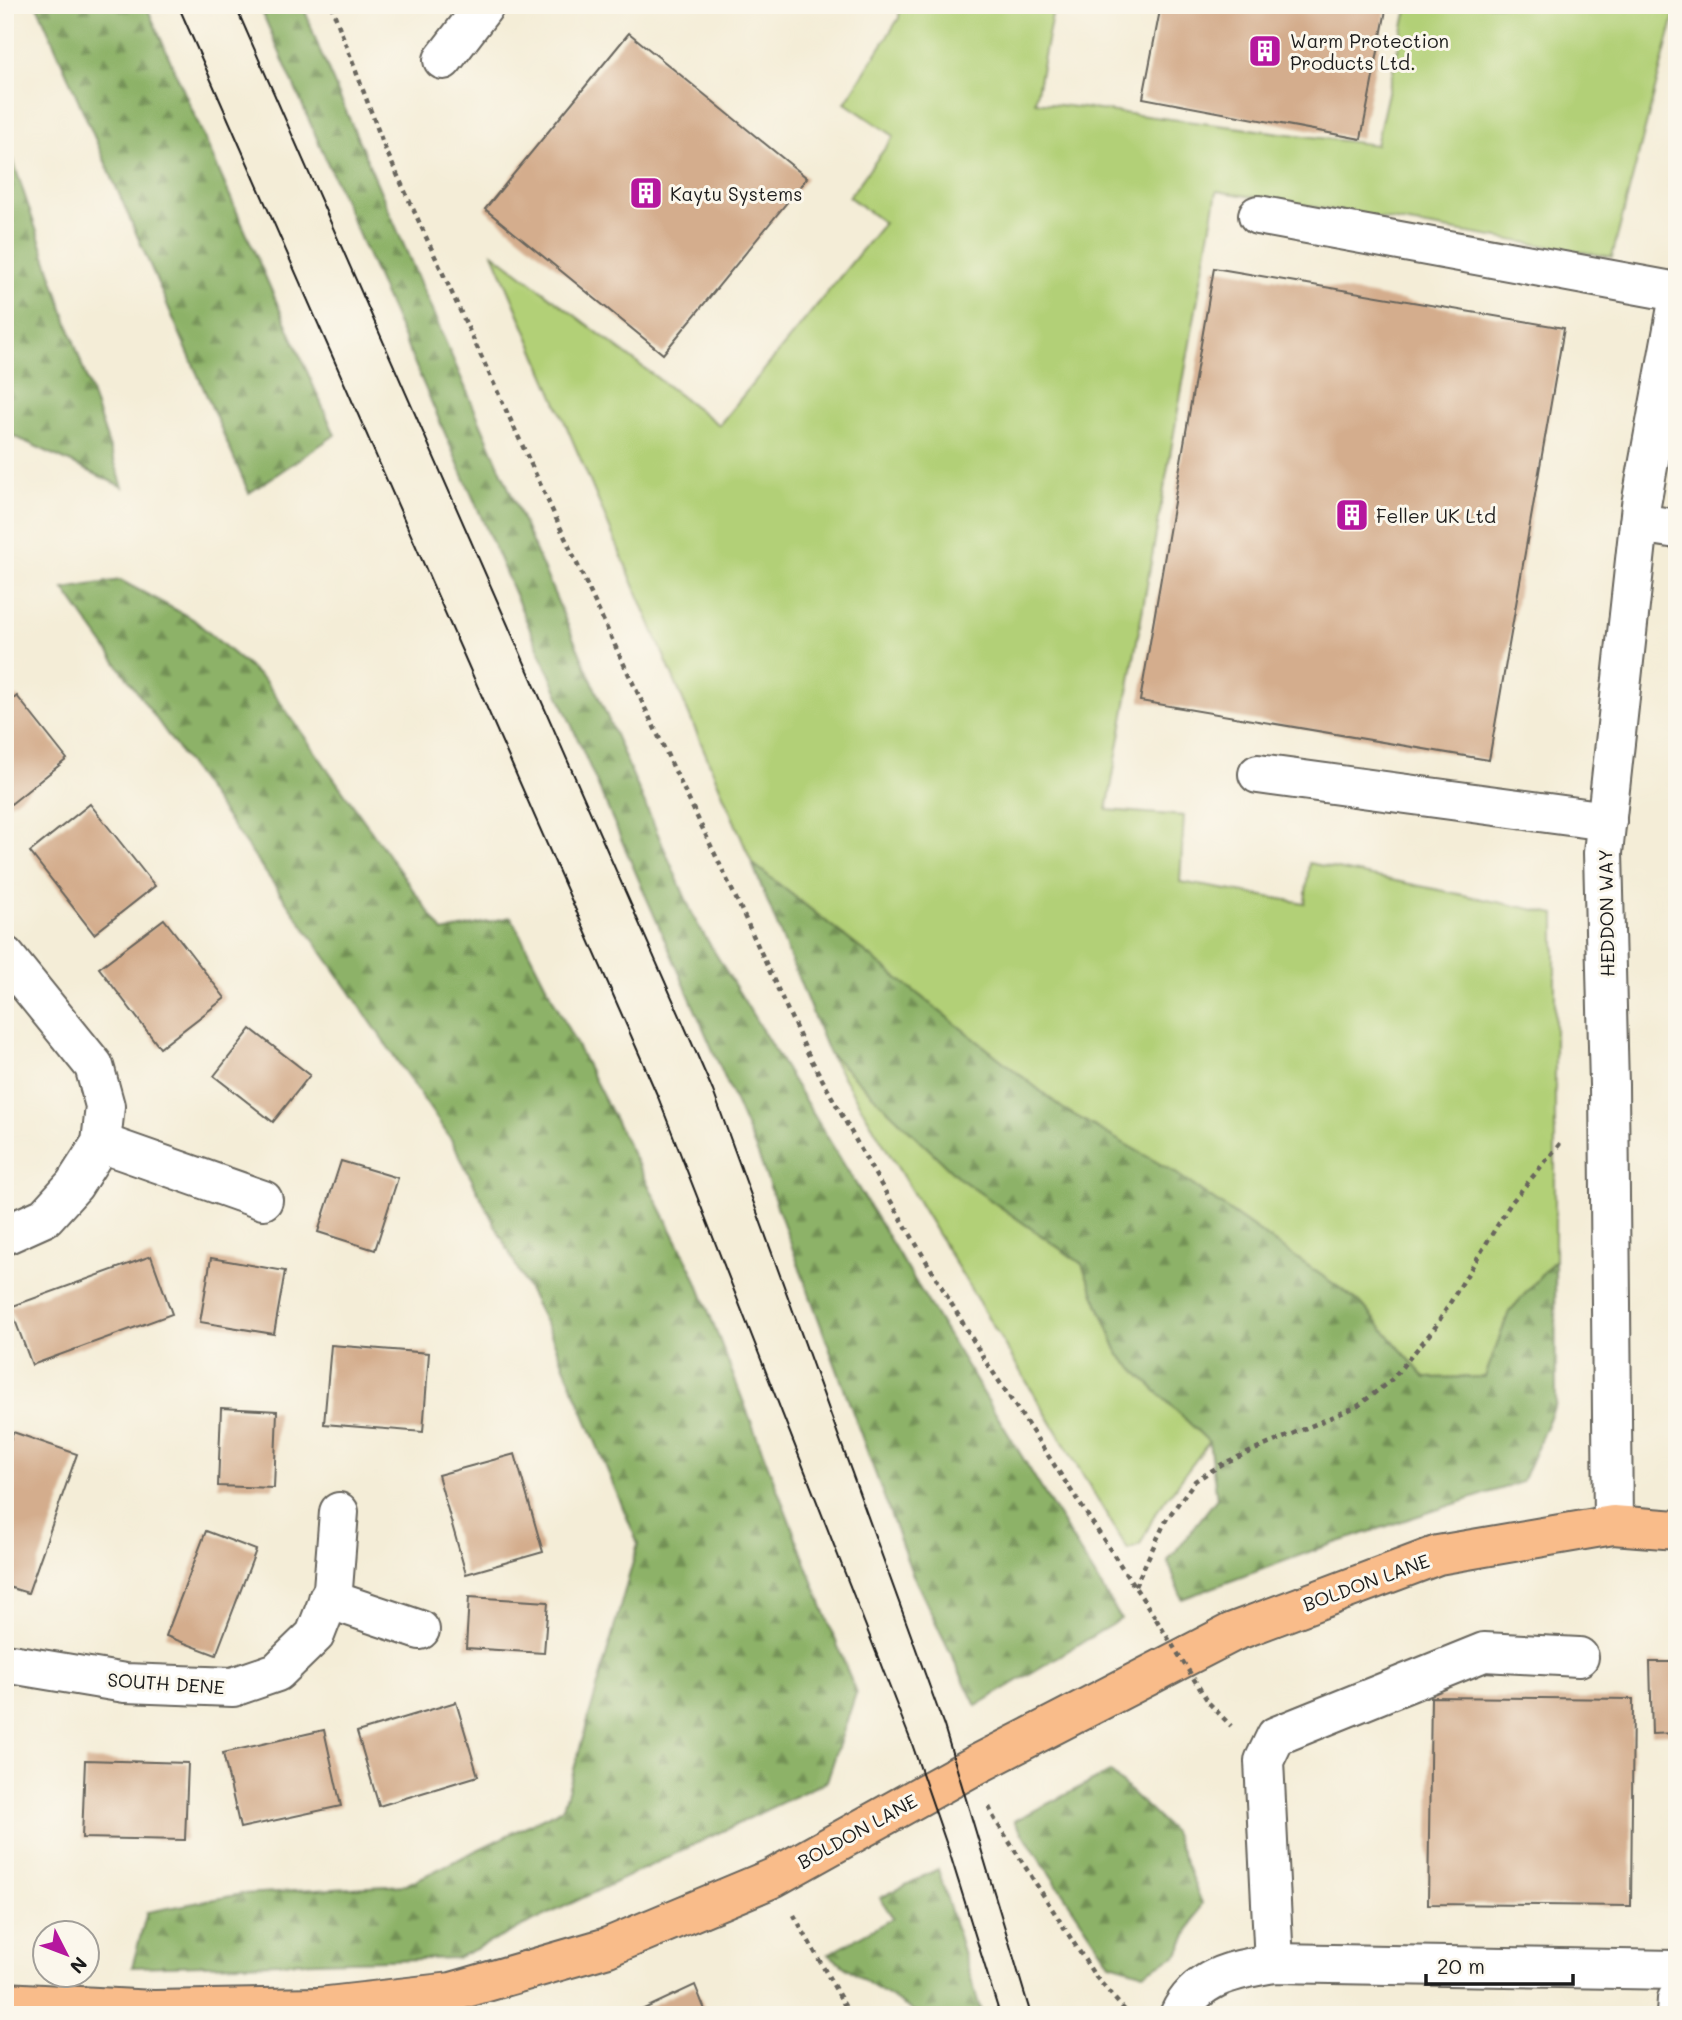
<svg xmlns="http://www.w3.org/2000/svg" width="1682" height="2020" viewBox="0 0 1682 2020" font-family="Mali,sans-serif">
<defs>
<pattern id="forest-firs" width="22" height="20" patternUnits="userSpaceOnUse" patternTransform="scale(1.75)"><rect width="22" height="20" fill="#8db268"/><path d="M5 1l3.5 6h-7zM16 11l3.5 6h-7z" fill="#729055"/></pattern>
</defs>
<rect width="100%" height="100%" fill="#fbf7ec"/>
<filter id="ink" filterUnits="userSpaceOnUse"><feTurbulence type="fractalNoise" baseFrequency=".0143" numOctaves="2"/><feDisplacementMap in="SourceGraphic" scale="14" xChannelSelector="R" yChannelSelector="G"/><feConvolveMatrix kernelMatrix="1 2 1 2 8 2 1 2 1" color-interpolation-filters="sRGB"/></filter>
<filter id="wash" filterUnits="userSpaceOnUse"><feTurbulence type="fractalNoise" baseFrequency=".00686" numOctaves="4" result="noise"/><feDisplacementMap in="SourceGraphic" scale="28" xChannelSelector="R" yChannelSelector="G"/><feGaussianBlur stdDeviation="1.57" result="paint"/><feColorMatrix in="noise" values="0 0 0 0 0 0 0 0 0 0 0 0 0 0 0 0 0 1.4 0 .05"/><feComposite in="paint" operator="in"/></filter>
<g filter="url(#wash)">
<rect width="100%" height="100%" fill="#f4edd7"/>
<g fill="#b2d077" stroke="#67764a" stroke-width="2">
<polygon points="900,5 1054,5 1035,102 1376,145 1408,5 1677,5 1612,257 1217,191 1107,810 1184,816 1180,882 1305,903 1309,863 1555,914 1555,1260 1509,1312 1485,1377 1425,1378 1361,1303 1174,1172 1062,1108 752,863 493,253 719,425 884,223 849,197 894,136 845,103 899,18"/>
<polygon points="828,1052 959,1178 1082,1264 1119,1355 1209,1442 1155,1514 1140,1545 1128,1550"/>
</g>
<g fill="url(#forest-firs)" stroke="#546742" stroke-width="2">
<polygon points="37,5 146,5 335,435 249,493"/>
<polygon points="259,5 303,5 320,51 695,920 1121,1619 976,1706 912,1573 757,1152"/>
<polygon points="5,137 123,487 5,432"/>
<polygon points="120,580 193,619 265,681 443,932 511,917 694,1274 856,1693 827,1781 457,1958 132,1967 147,1912 242,1894 406,1885 563,1808 638,1544 550,1332 452,1141 349,990 64,589"/>
<polygon points="752,863 1062,1108 1174,1172 1361,1303 1425,1378 1485,1377 1509,1312 1555,1260 1556,1403 1522,1482 1317,1549 1182,1599 1168,1561 1217,1498 1209,1442 1119,1355 1082,1264 959,1178 828,1052"/>
<polygon points="1110,1772 1173,1832 1202,1903 1178,1954 1144,1973 1110,1963 1014,1821"/>
<polygon points="938,1869 982,2015 920,2015 871,1985 828,1954 893,1918 880,1898"/>
</g>
<g id="blocks">
<g fill="#d4ad8d">
<polygon points="1161,5 1387,5 1361,139 1143,98"/>
<polygon points="629,33 807,178 663,354 485,209"/>
<polygon points="1214,268 1564,328 1489,760 1140,701"/>
<polygon points="17,696 67,759 11,804 5,798 5,706"/>
<polygon points="90,804 155,886 94,934 30,852"/>
<polygon points="164,919 225,998 160,1048 99,968"/>
<polygon points="251,1029 310,1075 273,1122 214,1076"/>
<polygon points="341,1161 398,1178 375,1250 318,1232"/>
<polygon points="151,1256 172,1314 32,1365 10,1307"/>
<polygon points="211,1258 285,1271 274,1334 200,1322"/>
<polygon points="331,1345 429,1353 423,1432 324,1424"/>
<polygon points="221,1408 277,1411 274,1488 218,1486"/>
<polygon points="13,1432 77,1454 28,1593 5,1586 5,1455"/>
<polygon points="515,1454 543,1552 466,1574 438,1475"/>
<polygon points="206,1531 256,1550 216,1655 166,1636"/>
<polygon points="469,1597 548,1602 544,1653 466,1648"/>
<polygon points="1650,1662 1677,1662 1677,1733 1652,1734"/>
<polygon points="1431,1697 1633,1699 1631,1906 1428,1904"/>
<polygon points="456,1702 478,1776 379,1806 357,1732"/>
<polygon points="324,1730 341,1806 240,1828 223,1753"/>
<polygon points="85,1760 188,1763 185,1840 82,1838"/>
<polygon points="695,1985 707,2015 631,2015"/>
</g>
</g>
</g>
<g filter="url(#ink)">
<use href="#blocks" fill-opacity="0" stroke="#68655d" stroke-width="2"/>
<g fill="none" stroke-linecap="round" stroke-linejoin="round">
<defs>
<g id="minor">
<polyline points="443,60 485,5"/>
<polyline points="1258,215 1677,292"/>
<polyline points="1639,523 1677,529"/>
<polyline points="1258,774 1607,821"/>
<polyline points="5,956 94,1066 105,1106 101,1143 74,1185 45,1217 5,1235"/>
<polyline points="101,1143 263,1200"/>
<polyline points="1613,1525 1609,1085 1603,853 1641,505 1677,307"/>
<polyline points="328,1599 420,1630"/>
<polyline points="5,1663 125,1683 233,1687 277,1672 315,1635 333,1589 339,1512"/>
<polyline points="1274,1963 1264,1761 1276,1736 1484,1652 1579,1657"/>
<path d="M1179,2015C1197,1975 1236,1970 1274,1963L1677,1970"/>
<polyline points="1676,2015 1677,1999"/>
</g>
<polyline id="major" points="5,2002 153,2010 319,2007 452,1992 608,1947 773,1878 974,1766 1233,1632 1438,1555 1613,1525 1677,1530"/>
</defs>
<use href="#minor" stroke="#68655d" stroke-width="42"/>
<use href="#major" stroke="#68655d" stroke-width="42"/>
<g stroke="#68655d" stroke-width="4.5" stroke-dasharray="5 5" stroke-linecap="butt">
<polyline points="331,5 384,146 609,633 734,894 806,1050 870,1166 983,1357 1156,1619"/>
<polyline points="1135,1586 1166,1520 1195,1481 1224,1463 1358,1406 1391,1380 1434,1329 1511,1203 1563,1140"/>
<polyline points="1209,1703 1231,1726"/>
<polyline points="989,1807 994,1818 1095,1976 1129,2015"/>
<polyline points="794,1915 850,2015"/>
</g>
<use href="#minor" stroke="#fff" stroke-width="38"/>
<use href="#major" stroke="#f9bc8a" stroke-width="38"/>
<g stroke="#1c1c1c" stroke-width="2">
<polyline points="178,5 658,1097 912,1744 949,1851 1000,2015"/>
<polyline points="235,5 713,1091 944,1726 1031,2015"/>
</g>
<polyline stroke="#68655d" stroke-width="4.5" stroke-dasharray="5 5" stroke-linecap="butt" points="1156,1619 1209,1703"/>
</g>
</g>
<defs>
<symbol id="building-square" viewBox="-11 -11 22 22"><rect x="-9" y="-9" width="18" height="18" rx="4" fill="#b5179e" stroke="#fbf7ec"/><path d="M-4-6H4V6H1V3H-1V6H-4ZM-2.5-4.3h1.7v1.8h-1.7ZM.8-4.3h1.7v1.8H.8ZM-2.5-1h1.7V.8h-1.7ZM.8-1h1.7V.8H.8Z" fill="#fff"/></symbol>
</defs>
<g fill-rule="evenodd">
<use href="#building-square" x="1246" y="32" width="38" height="38"/>
<use href="#building-square" x="627" y="174" width="38" height="38"/>
<use href="#building-square" x="1333" y="496" width="38" height="38"/>
</g>
<g text-anchor="middle" dominant-baseline="central" stroke-width="6" stroke-linejoin="round" paint-order="stroke">
<g font-size="19" fill="#1c1c1c" stroke="#fbf7ec" text-anchor="start">
<text x="1290" y="40">Warm Protection<tspan x="1290" dy="22">Products Ltd.</tspan></text>
<text x="670" y="193">Kaytu Systems</text>
<text x="1376" y="515">Feller UK Ltd</text>
</g>
<g font-size="19" fill="#1c1c1c" stroke="#fbf7ec">
<text transform="translate(1606 913) rotate(-91)">HEDDON WAY</text>
<text transform="translate(1366 1582) rotate(-20)">BOLDON LANE</text>
<text transform="translate(166 1683) rotate(4)">SOUTH DENE</text>
<text transform="translate(857 1831) rotate(-29)">BOLDON LANE</text>
</g>
</g>
<rect width="1682" height="2020" fill="none" stroke="#fbf7ec" stroke-width="28"/>
<g transform="translate(66 1954) rotate(132)"><circle r="33" fill="#fbf7ec" stroke="#a29f99" stroke-width="2"/>
<path d="M0-5L12 26L0 18L-12 26Z" fill="#b5179e"/>
<text y="-10" font-size="19" font-weight="bold" text-anchor="middle" fill="#1c1c1c">N</text>
</g>
<path d="M1426 1974v10h147v-10" fill="none" stroke="#1c1c1c" stroke-width="3.5"/>
<text x="1437" y="1974" font-size="21" fill="#1c1c1c" stroke="#fbf7ec" stroke-width="5" paint-order="stroke">20 m</text>
</svg>
